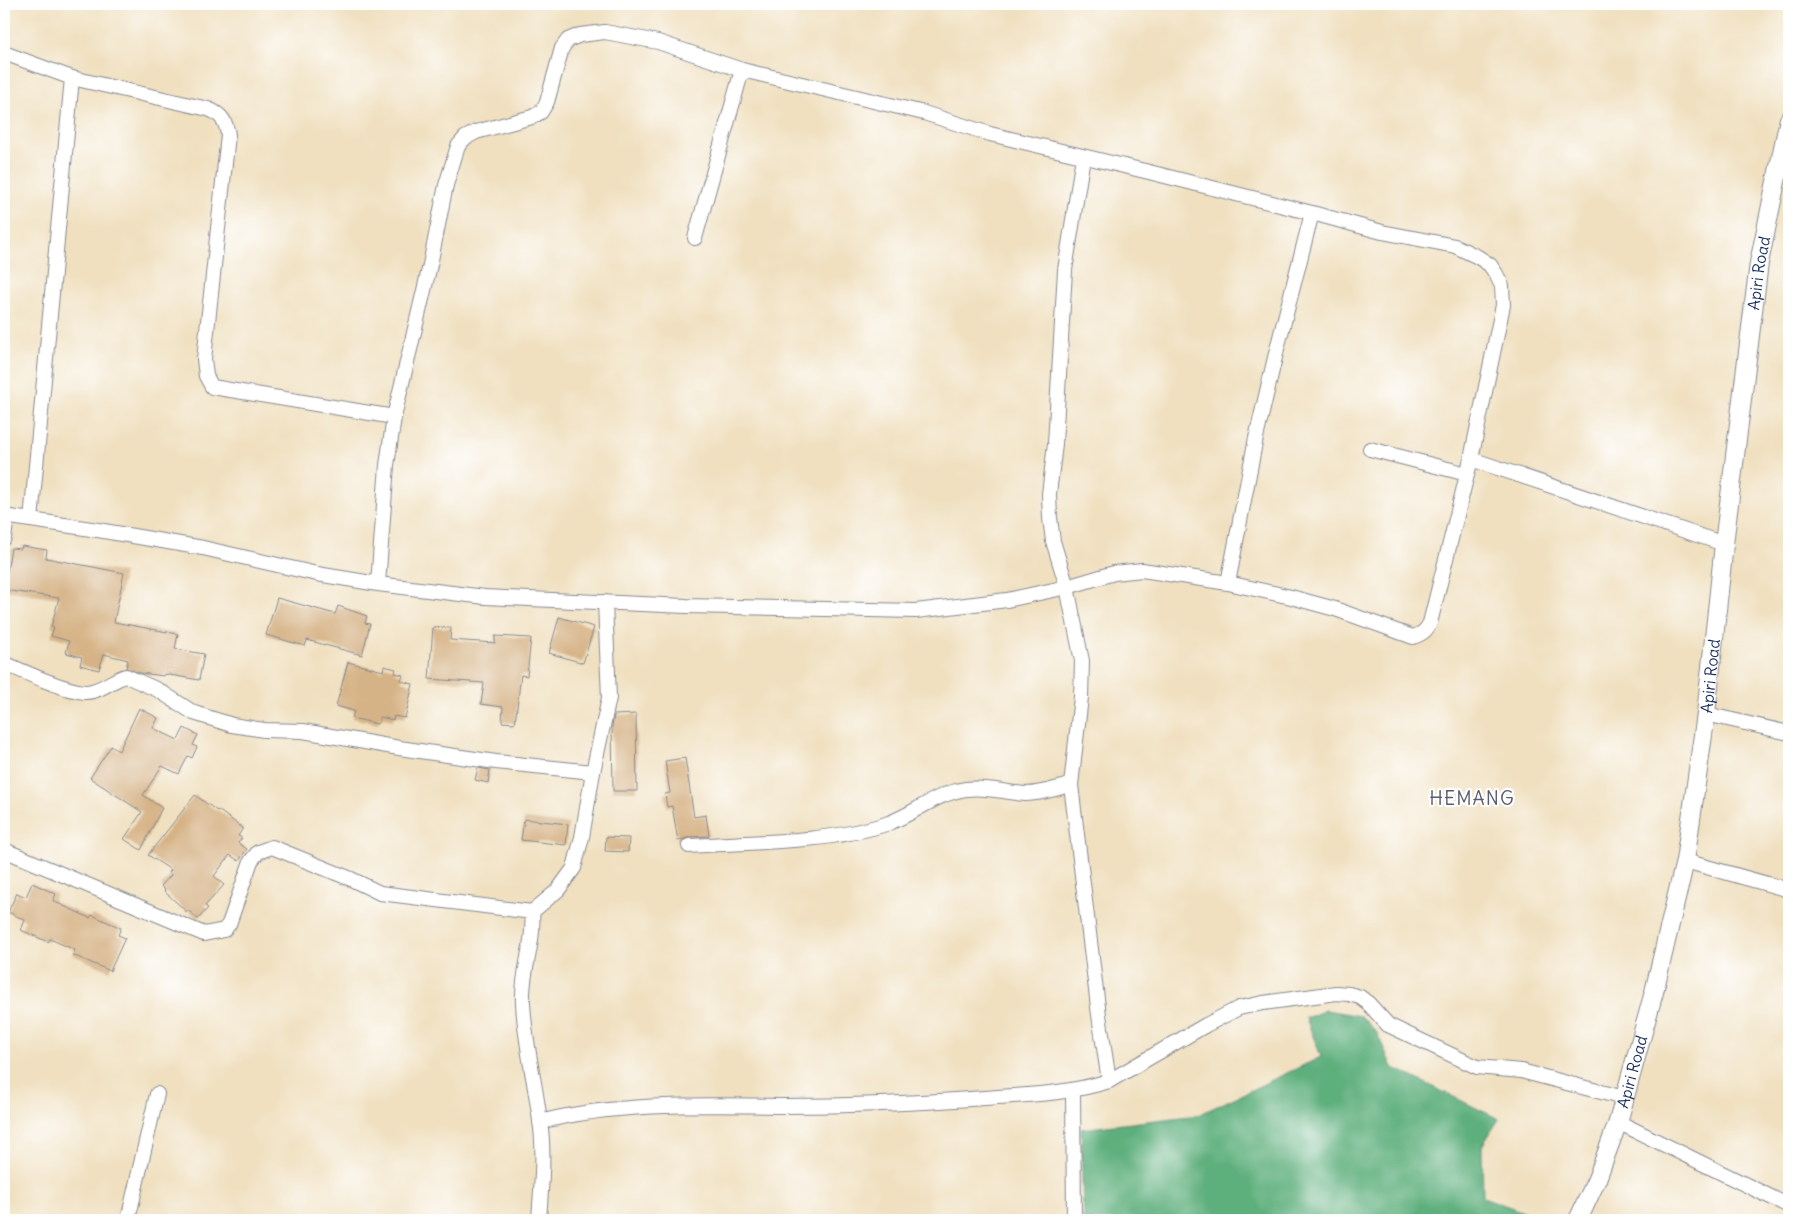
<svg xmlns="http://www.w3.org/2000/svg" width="1793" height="1224" viewBox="0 0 1793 1224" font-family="Delius,sans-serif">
<rect width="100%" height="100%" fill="#fff"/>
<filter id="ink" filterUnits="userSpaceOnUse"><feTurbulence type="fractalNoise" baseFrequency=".02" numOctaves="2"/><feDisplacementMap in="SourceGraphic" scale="10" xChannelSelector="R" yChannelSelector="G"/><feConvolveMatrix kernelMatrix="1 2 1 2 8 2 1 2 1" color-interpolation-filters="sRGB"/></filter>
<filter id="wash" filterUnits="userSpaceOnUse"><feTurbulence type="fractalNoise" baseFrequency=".0096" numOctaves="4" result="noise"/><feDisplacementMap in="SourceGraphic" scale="20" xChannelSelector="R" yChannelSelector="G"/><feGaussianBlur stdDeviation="1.12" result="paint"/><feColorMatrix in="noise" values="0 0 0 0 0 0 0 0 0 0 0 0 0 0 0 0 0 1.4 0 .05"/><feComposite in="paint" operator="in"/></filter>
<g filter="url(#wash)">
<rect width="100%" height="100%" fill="#f0e0c0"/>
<polygon fill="#5daf7b" stroke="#3c6f6c" points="1326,1010 1361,1016 1377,1033 1392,1067 1499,1119 1482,1146 1483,1197 1540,1218 1539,1220 1083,1220 1081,1129 1198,1115 1321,1057 1306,1018"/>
<g id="blocks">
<g fill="#d6b386">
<polygon points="22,546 47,550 46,558 124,573 114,622 178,634 175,649 204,654 199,680 164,674 164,676 140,673 126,668 128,660 104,654 99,670 80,665 82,657 66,653 69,641 51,636 54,627 51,627 59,598 4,590 11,548 21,549"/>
<polygon points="277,598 335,614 338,606 367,616 365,623 370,624 362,655 307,640 305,646 266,635"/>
<polygon points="559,617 594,627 583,663 549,653"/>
<polygon points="433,627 451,628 450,640 495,643 495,636 531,638 527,676 521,675 515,723 502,722 503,707 481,704 484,683 429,679"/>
<polygon points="348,662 383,671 384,666 396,669 395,673 403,675 401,681 413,684 405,718 394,716 393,720 380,717 378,724 352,718 354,711 336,706"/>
<polygon points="139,708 158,718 153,728 178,740 184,728 198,735 193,745 197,747 192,758 188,756 179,774 162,766 143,795 162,808 141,850 124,839 142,812 90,778 111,746 119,751"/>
<polygon points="636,714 637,791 613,791 612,726 614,715"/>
<polygon points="685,758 694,817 706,815 709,836 689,837 678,841 672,806 667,807 665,794 670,793 665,761"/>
<polygon points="478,768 490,770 488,783 475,780"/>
<polygon points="195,795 217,811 218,810 243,828 238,836 242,838 238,843 247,849 239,861 230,855 214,876 224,885 205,906 208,908 198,919 188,910 187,912 164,891 165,890 161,886 171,875 169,872 171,870 148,855"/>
<polygon points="524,819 568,824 566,845 521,840"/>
<polygon points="606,837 629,838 628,852 605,851"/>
<polygon points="32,883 56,894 53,901 90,918 92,915 121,928 118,935 125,938 110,971 73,955 75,950 50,939 48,942 21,930 25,920 8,912 17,893 26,897"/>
</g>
</g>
</g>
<g filter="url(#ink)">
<use href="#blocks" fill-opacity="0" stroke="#86888f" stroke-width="1"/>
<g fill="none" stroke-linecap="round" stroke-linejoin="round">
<defs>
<g id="minor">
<polyline points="4,53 72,78 31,520"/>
<path d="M72,78L208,109C221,114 226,121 228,135L204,359L206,376L212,387L394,417"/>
<polyline points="695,238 742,70"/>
<polyline points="1370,449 1467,474"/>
<polyline points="1471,459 1724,544"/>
<path d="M4,516L98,530L203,548L317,574L378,584L485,597L686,606L916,611L1007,600L1067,587L1114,573L1142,570L1228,583L1291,597L1335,609L1413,637C1422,634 1426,631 1430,623L1471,459L1503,305L1502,286L1496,274L1490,265L1478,257L1455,246L1382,232L1312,213L1149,172L990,134L924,113L742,70L658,42L605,32L580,35L568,40L562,48L547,102L541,112L532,117L476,132L465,138L458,146L446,185L430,265L394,417L387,465L378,584"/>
<polyline points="4,538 7,517"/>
<polyline points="1228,583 1256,438 1277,349 1312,213"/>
<path d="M4,663C24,672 65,691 86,692C100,692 113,679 126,676L158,690L194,713L232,725L264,730L303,731L399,748L496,762L593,772"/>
<polyline points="1706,714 1789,733"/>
<path d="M689,846C751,842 827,843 886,824C913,815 936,793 966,789C986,786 1006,793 1026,794C1041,794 1057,788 1071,785"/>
<path d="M4,850L204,934L224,930L229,924L251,861L258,852L272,847L351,879L380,893L532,912C535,944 521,972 523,1003C525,1044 535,1081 540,1121C545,1153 541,1188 539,1220"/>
<polyline points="1685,861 1789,890"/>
<polyline points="532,912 558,890 574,868 582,837 593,772 609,698 605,602"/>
<polyline points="1109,1081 1206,1025 1239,1008 1263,1003 1336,993 1349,994 1360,997 1368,1003 1388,1025 1477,1067 1521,1071 1624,1098"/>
<polyline points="1073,1090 1074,1220"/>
<path d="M540,1122C617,1102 706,1105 785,1106C852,1106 919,1103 985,1098C1027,1095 1068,1094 1109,1081L1099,1015L1071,785L1081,697L1082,661L1067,587L1053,541L1050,518L1049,494L1055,444L1065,270L1083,157"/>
<polyline points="1618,1122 1789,1206"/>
<polyline points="128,1220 157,1094"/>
</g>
<g id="tertiary">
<path id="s1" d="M1578,1220L1597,1179L1618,1122L1654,992L1685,861L1706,714L1724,544L1759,263L1789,119"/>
</g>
</defs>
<use href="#minor" stroke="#86888f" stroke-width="16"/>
<use href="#tertiary" stroke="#86888f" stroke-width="20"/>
<use href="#minor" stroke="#fff" stroke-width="14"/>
<use href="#tertiary" stroke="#fff" stroke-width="18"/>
</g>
</g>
<g text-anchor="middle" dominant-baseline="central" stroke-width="4.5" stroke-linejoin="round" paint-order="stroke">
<g font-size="16" fill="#1b2f5e" stroke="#fff">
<text stroke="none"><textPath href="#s1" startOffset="968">Apiri Road</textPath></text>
<text stroke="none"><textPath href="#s1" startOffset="562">Apiri Road</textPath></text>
<text stroke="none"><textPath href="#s1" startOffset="158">Apiri Road</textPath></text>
</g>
<g font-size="19" letter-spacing="1" fill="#5c5d6c" stroke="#fff">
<text x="1472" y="798">HEMANG</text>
</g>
</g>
<rect width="1793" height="1224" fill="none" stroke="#fff" stroke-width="20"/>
</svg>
